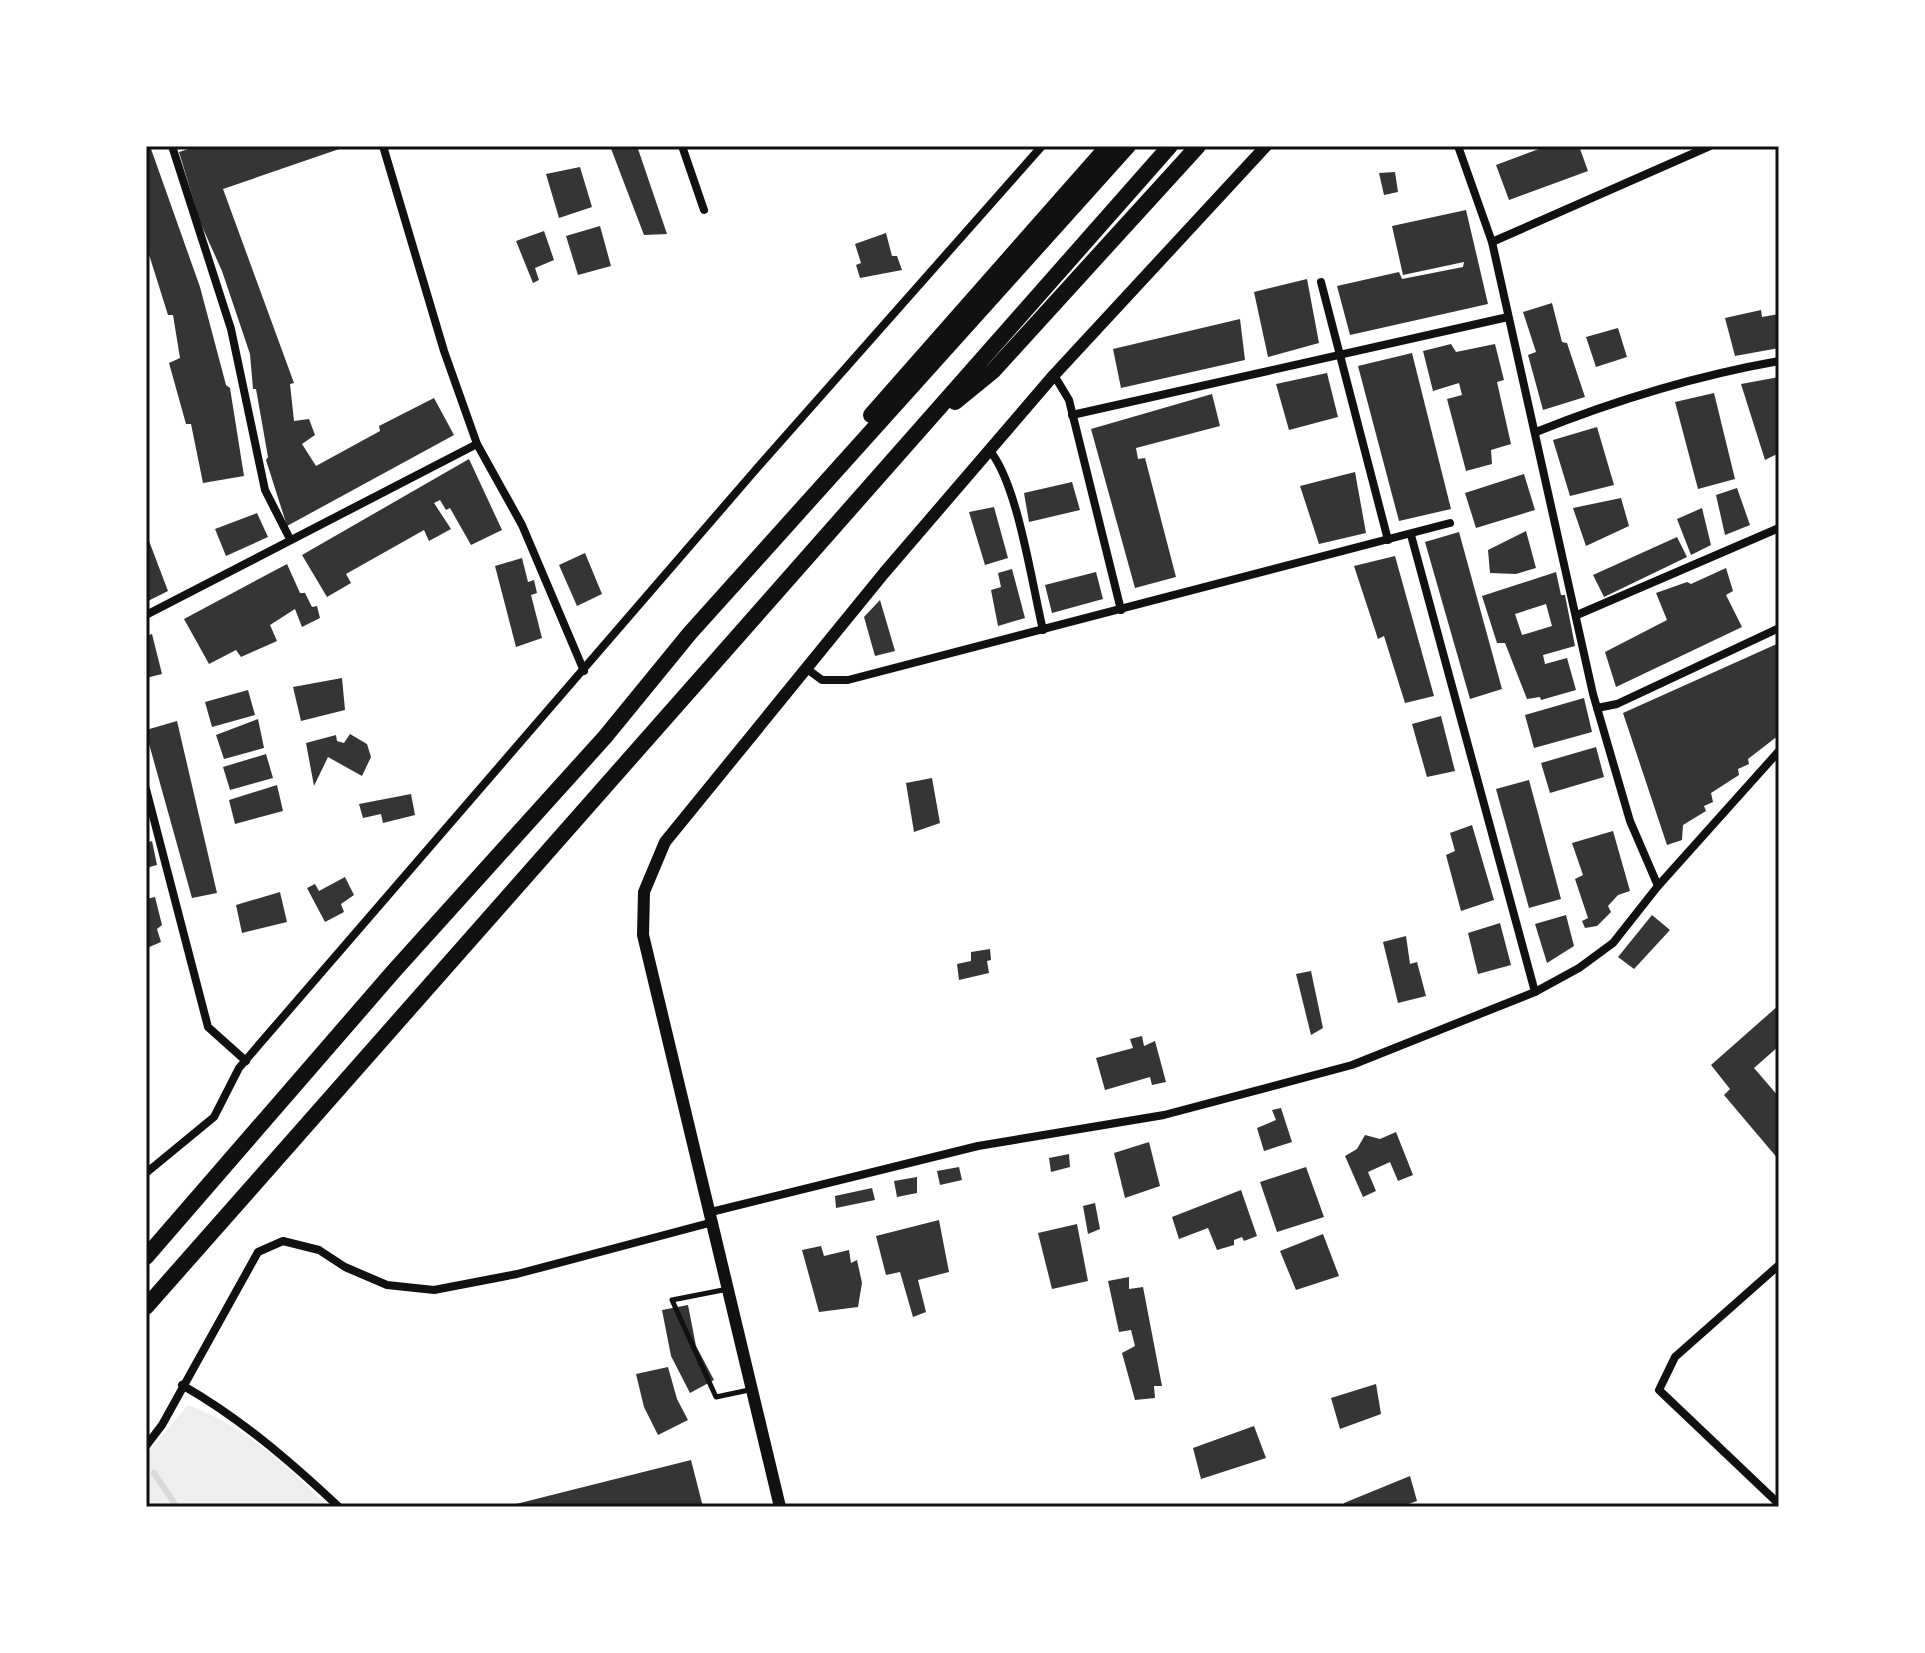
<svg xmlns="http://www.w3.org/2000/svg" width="1925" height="1653" viewBox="0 0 1925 1653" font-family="Roboto,sans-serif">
<rect width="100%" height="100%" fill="#fff"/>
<path fill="#eee" d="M188,1405C241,1424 289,1467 328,1507H146V1455Z"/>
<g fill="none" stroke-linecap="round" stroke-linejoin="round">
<polyline stroke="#d9d9d9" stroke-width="6" points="154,1473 177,1507"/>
</g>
<g fill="#353535" fill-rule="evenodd">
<polygon points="150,146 200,287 226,385 230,388 244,476 203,483 191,424 186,424 169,363 180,358 173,315 168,315 146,245 146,147"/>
<polygon points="198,146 348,146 223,189 294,383 290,384 294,421 309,419 315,435 302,444 316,466 380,431 379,426 434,398 454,435 287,526 266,460 268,457 256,389 253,389 250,354 222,271 200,222 179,152"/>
<polygon points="610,146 637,146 667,234 644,235"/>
<polygon points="1547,146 1579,146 1588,171 1509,200 1496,165"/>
<polygon points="580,167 592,207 559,218 546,174"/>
<polygon points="1395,172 1398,192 1384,195 1379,173"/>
<polygon points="1466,210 1488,304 1350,335 1337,286 1399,272 1402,279 1463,267 1464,262 1403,275 1392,226"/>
<polygon points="600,226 611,266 578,275 566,236"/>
<polygon points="544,231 554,260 535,268 539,280 533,283 516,241"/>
<polygon points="886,233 892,256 897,256 902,270 860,278 856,265 861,263 855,244"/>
<polygon points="1307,279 1319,343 1268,357 1254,292"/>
<polygon points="1552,303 1562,342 1567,343 1585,397 1543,410 1528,355 1536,352 1523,312"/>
<polygon points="1761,310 1762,317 1779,314 1779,348 1735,356 1725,318"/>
<polygon points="1240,319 1245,360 1121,388 1113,349"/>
<polygon points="1618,328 1627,357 1596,367 1586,337"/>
<polygon points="1451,344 1456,352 1495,344 1504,380 1497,382 1511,444 1491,450 1492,464 1466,471 1447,399 1462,395 1459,383 1433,391 1423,351"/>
<polygon points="1412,353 1451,509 1399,521 1358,366"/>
<polygon points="1327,373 1338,417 1289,430 1276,384"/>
<polygon points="1779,377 1779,453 1765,460 1741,384"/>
<polygon points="1714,393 1735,479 1698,489 1675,402"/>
<polygon points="1212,394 1220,426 1136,448 1138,459 1145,458 1176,577 1135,588 1091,429"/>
<polygon points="1597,427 1614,485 1570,496 1553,440"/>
<polygon points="469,459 502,530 471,545 450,508 446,510 440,500 434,503 451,529 429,541 424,530 346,574 351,583 327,597 302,555"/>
<polygon points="1355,472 1366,533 1319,544 1300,486"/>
<polygon points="1524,474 1535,510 1476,528 1465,493"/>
<polygon points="1072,482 1080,510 1029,522 1024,493"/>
<polygon points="1737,488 1750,525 1725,535 1716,495"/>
<polygon points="1621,498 1629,526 1586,546 1573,508"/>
<polygon points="994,507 1008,558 985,565 969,512"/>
<polygon points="1702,508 1711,545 1691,555 1677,519"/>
<polygon points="257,513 268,537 226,556 215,529"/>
<polygon points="1526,531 1536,568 1516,574 1490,573 1488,550"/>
<polygon points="1459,532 1502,689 1470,699 1425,542"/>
<polygon points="146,533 168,591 146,602"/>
<polygon points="1677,537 1687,557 1604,597 1593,575"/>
<polygon points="585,553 602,594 577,606 559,565"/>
<polygon points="1395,556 1434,696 1405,703 1384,636 1378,639 1354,566"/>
<polygon points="522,558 528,582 534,580 537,593 531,595 542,638 516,647 495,566"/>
<polygon points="287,564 300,593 305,593 312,607 317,606 320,618 302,627 295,609 270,625 277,641 241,657 236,650 209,664 184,619"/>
<polygon points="1726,568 1733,591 1726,595 1742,627 1616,687 1605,652 1667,620 1656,593 1687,582 1691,584"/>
<polygon points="1012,569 1025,618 998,626 991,590 1001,587 998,573"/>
<polygon points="1096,572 1103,599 1052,613 1045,585"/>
<path d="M1556,572L1561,595H1565L1575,646L1543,655L1545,664L1567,658L1576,690L1541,700L1540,697L1527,699L1505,643H1497L1482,596ZM1546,604L1552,626L1522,635L1515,614Z"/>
<polygon points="880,600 895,651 875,656 864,617"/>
<polygon points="152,634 162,674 146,678 146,636"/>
<polygon points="1779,643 1779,735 1748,759 1749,764 1738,769 1739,775 1711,793 1713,802 1704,806 1706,811 1683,825 1682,840 1667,845 1623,713"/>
<polygon points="342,678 345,710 301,721 293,687"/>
<polygon points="248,690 255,715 212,727 205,702"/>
<polygon points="1584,698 1592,732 1534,748 1525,715"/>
<polygon points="1441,716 1455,771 1427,777 1412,724"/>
<polygon points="258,719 264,748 224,759 216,735"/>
<polygon points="177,721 217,893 192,898 146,733 146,730"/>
<polygon points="350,734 367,744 371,757 362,776 328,757 314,786 306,743 336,735 337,741 344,743"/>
<polygon points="1596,747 1604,777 1550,793 1541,763"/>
<polygon points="266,754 273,778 230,790 223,767"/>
<polygon points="932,778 940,823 914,832 906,783"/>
<polygon points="1529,780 1561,899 1529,908 1496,789"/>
<polygon points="277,785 283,811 235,824 229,800"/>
<polygon points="411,794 415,815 383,823 381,814 363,818 359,804"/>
<polygon points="1472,825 1494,900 1461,911 1446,855 1455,851 1450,833"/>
<polygon points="1613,831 1630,891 1618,895 1608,906 1611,912 1597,926 1585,928 1582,921 1588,918 1575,879 1583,875 1572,843"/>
<polygon points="152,841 157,865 146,868 146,843"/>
<polygon points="345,877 354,895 341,904 344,912 325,922 307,888 315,884 319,891"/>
<polygon points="280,892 287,922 242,933 236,905"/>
<polygon points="155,897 162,925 157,929 161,942 147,948 146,899"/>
<polygon points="1566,915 1574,946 1547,963 1535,924"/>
<polygon points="1652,915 1670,930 1634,969 1618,957"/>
<polygon points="1500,923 1511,965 1478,974 1468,933"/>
<polygon points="1406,936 1410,964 1417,962 1426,996 1398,1003 1383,942"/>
<polygon points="990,949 991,960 987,961 989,973 959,980 957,964 971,961 971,952"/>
<polygon points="1311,971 1323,1028 1311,1035 1296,974"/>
<polygon points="1779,1005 1779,1046 1754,1068 1779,1097 1779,1160 1724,1095 1730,1089 1711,1065"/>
<polygon points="1142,1036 1144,1046 1155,1041 1166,1082 1152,1085 1150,1077 1105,1090 1096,1058 1133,1048 1130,1039"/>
<polygon points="1281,1108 1292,1142 1264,1151 1257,1128 1276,1120 1272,1110"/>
<polygon points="1396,1132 1413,1175 1398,1181 1390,1162 1368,1172 1376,1191 1363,1197 1345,1156 1357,1149 1365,1135 1380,1139"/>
<polygon points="1149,1142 1160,1186 1125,1198 1114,1153"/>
<polygon points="1069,1154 1070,1167 1051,1172 1049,1158"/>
<polygon points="959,1167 962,1180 940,1185 937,1171"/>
<polygon points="1306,1167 1324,1217 1277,1232 1260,1182"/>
<polygon points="917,1177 917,1193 897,1197 894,1181"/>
<polygon points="872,1188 875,1200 836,1208 835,1196"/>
<polygon points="1241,1190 1257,1236 1244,1241 1242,1237 1234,1240 1234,1245 1217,1250 1208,1228 1179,1239 1172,1217"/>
<polygon points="1095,1203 1100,1229 1088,1234 1083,1206"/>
<polygon points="939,1220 949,1272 918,1280 926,1312 913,1317 900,1272 886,1275 876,1236"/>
<polygon points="1077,1224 1088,1281 1052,1289 1038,1233"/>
<polygon points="1323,1234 1339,1276 1296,1290 1280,1251"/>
<polygon points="821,1246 824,1256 849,1250 851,1263 857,1260 862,1283 858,1307 819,1312 802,1250"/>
<polygon points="1129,1277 1129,1289 1143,1287 1162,1386 1154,1386 1155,1398 1135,1400 1122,1353 1135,1346 1131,1330 1119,1332 1108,1281"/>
<polygon points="688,1305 696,1346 714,1380 690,1393 671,1356 662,1310"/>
<polygon points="668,1367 677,1399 688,1420 658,1435 644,1407 636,1374"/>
<polygon points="1376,1384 1381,1414 1340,1429 1331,1398"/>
<polygon points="1254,1426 1266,1458 1201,1479 1193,1448"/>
<polygon points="691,1460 703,1507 508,1507 508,1506"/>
<polygon points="1410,1476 1417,1501 1400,1507 1345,1507 1344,1503"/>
</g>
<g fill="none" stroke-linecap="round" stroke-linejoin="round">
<polyline stroke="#111" stroke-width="5" points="728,1289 672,1300 716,1397 749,1390"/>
<g stroke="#111" stroke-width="8">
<polyline points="172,146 231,329 265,490 290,539"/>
<polyline points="383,146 444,351 477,444 522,525 584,671"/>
<polyline points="682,146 704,210"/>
<polyline points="1458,146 1492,242 1593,694 1630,821 1658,886"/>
<polyline points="1492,242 1710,146"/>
<polyline points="1321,282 1388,540"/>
<polyline points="1054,375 1069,400 1121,610"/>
<polyline points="1072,415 1508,317"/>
<path d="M1536,432C1616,400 1694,376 1779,361"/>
<path d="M990,451C1018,485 1032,585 1043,630"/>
<polyline points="1411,535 1535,992"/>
<polyline points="146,615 477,444"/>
<polyline points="1577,615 1779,528"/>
<polyline points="807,669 822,680 848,680 1450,523"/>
<polyline points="1597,708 1617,704 1779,628"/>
<polyline points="146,789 208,1027 246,1061"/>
<polyline points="146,1173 214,1117 239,1068 257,1047 758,467 1042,146"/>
<polyline points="711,1212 978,1146 1164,1115 1352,1065 1535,992 1579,968 1613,943 1658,886 1779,751"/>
<polyline points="1779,1265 1675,1357 1659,1390 1779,1504"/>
<path d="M182,1385C240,1418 290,1461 339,1507"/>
<polyline points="146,1446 162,1425 258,1252 283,1241 319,1250 345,1267 387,1285 434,1290 517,1274 713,1222"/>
</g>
<polyline stroke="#111" stroke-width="12" points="780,1507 643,935 644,892 665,842 884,573 1054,375 1266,146"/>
<g stroke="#111" stroke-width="16">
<polyline points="955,402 993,371 1198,146"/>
<polyline points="871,415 1108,146"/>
<polyline points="146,1257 393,972 605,737 690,633 1128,146"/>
<polyline points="146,1307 1170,146"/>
</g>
</g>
<rect width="1925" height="1653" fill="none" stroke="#ffffff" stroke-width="296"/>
<rect x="148" y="148" width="1629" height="1357" fill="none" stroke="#111" stroke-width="3"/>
</svg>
